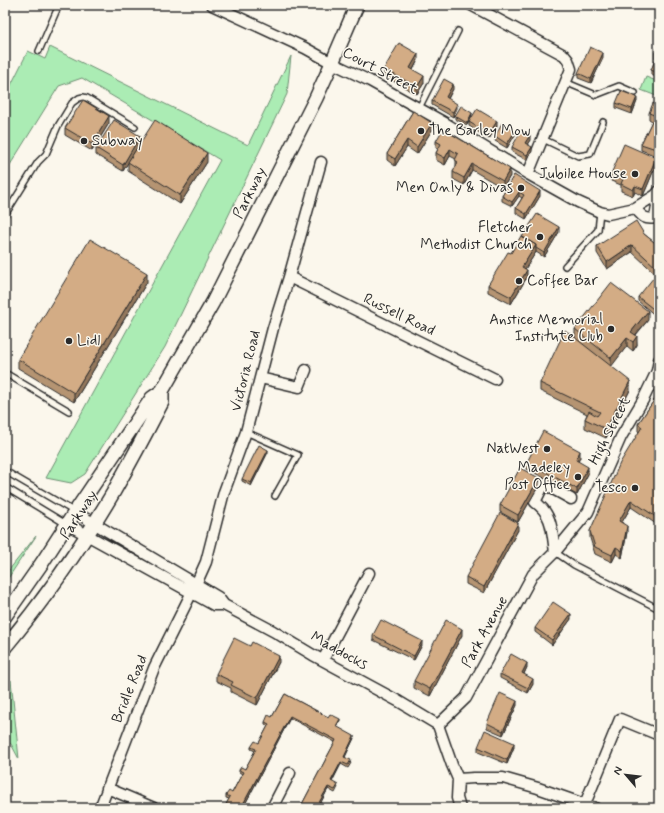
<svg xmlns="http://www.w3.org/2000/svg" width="664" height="813" font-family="Mynerve,sans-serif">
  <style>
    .green { fill: #abecb4; stroke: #6b8c70 }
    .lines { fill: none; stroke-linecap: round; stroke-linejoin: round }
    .service-casing { stroke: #2b2b2b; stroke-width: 8 }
    .minor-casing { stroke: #2b2b2b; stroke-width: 13 }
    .tertiary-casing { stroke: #2b2b2b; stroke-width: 16 }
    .service { stroke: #fbf7ec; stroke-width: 5 }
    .minor { stroke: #fbf7ec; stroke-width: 10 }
    .tertiary { stroke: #fbf7ec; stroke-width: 13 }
    .wall { fill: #b59472; stroke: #2b2b2b }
    .shaded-wall { fill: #94785d; stroke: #2b2b2b }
    .building { fill: #d3ac85; stroke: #2b2b2b }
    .poi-dot { fill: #2b2b2b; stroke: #fbf7ec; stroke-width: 1.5 }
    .labels { text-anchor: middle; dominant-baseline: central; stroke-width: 3; stroke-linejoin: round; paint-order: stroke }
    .street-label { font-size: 15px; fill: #2b2b2b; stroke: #fbf7ec }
    .poi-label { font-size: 15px; fill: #2b2b2b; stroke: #fbf7ec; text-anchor: end }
  </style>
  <rect width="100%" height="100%" fill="#fbf7ec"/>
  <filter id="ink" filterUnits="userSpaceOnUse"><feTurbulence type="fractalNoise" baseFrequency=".025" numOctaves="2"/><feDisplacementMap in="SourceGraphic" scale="8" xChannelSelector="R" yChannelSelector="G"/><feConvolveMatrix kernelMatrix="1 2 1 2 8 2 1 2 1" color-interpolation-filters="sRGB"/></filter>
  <g filter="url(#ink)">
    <path class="green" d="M50,47L248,145L291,56L287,94L165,347L85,474L71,483L46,478L220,160L82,78L59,86L5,173V92L7,93L28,51L45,59Z
      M646,77L659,82V97L641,90Z
      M36,536L5,583V575Z
      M11,680L19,759L11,744L5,739V687Z"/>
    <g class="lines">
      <defs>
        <path id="service" d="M39,51L59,5
          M565,82L596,95L619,86L635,93
          M419,108L458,31
          M543,139L578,156L590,154L603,122
          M5,215L38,162L46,154L58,126L72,103L79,98L83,97L87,98L135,127
          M565,266L598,230L600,212
          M5,373L69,411
          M246,432L298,455L275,496
          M5,471L75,512
          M5,487L66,524
          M555,552L574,565L659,609"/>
        <path id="minor" d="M212,5L305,48L332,63L370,81L445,123L528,174L578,202L600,212L608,214L635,208L656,195L659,191
          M471,5L564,55L568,60L571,69L528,174
          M654,196L657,206L655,218
          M635,208C642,216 644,220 655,218
          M289,277L495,379
          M260,378L299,387L306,370
          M75,512L218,597L224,605L273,631L313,655L398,701L438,725
          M67,524L214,605H224
          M555,552C552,533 553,514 535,502L544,484L571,499
          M323,660L369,573
          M438,725L466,698L533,574L555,552L588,512L621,437L643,400L657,371L659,360
          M438,725L452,765L458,779L457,798L460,808
          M458,779L474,778H503L538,788L595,808
          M107,788L154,808
          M585,804L620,719L659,735
          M100,808L154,668L197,582L206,562L224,492L246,432L273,328L289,277L321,162
          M272,808L290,773"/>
        <path id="tertiary" d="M5,616L42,563L75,512L152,398L162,391L213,302L316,98L332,63L357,5
          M5,647C45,599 81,547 113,493C130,463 146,433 162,402V391"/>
      </defs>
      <use href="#service" class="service-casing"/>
      <use href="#minor" class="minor-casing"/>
      <use href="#tertiary" class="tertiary-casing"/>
      <use href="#service" class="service"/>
      <use href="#minor" class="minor"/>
      <use href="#tertiary" class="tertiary"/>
    </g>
    <path class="wall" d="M659,26V35L658,34V30Z
      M659,44V78L651,75V70L656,58H655V53Z
      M603,58L591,83L578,78V73Z
      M418,60L413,70L424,83L417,94L384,76V69Z
      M453,89L448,99L457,108L453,117L432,105V101Z
      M637,101L632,114L616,108V103Z
      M659,106V157L641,150V144L652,121L649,119V113Z
      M413,111L432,130L417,154L407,147L395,166L387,160V154Z
      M472,115L467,125L455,119V116Z
      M469,122L497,126L489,139L469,126Z
      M109,123L92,151L65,135V128Z
      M515,135L507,148L495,141V136Z
      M530,140L527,144L532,151L527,160L512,152V147Z
      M436,141L510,176L503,188L472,170L464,185L453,179V172L456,167V159L450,156L445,165L436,160V153L438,149L436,148Z
      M140,143L207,162L180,204L128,171V162L123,171L96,155V148Z
      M656,165L643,196L635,192L633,196L621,191V185L611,181V174Z
      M514,175L540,196L526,219L516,213V208L522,198L519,196L512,206L502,201V196Z
      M559,232L544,257L536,252L525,269L527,277L511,304L488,292V285L511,253L522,237Z
      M644,234L659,246V277L632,252L607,269L597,253V246Z
      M659,281V314L657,317L638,301V297Z
      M147,282L74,402L18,368V359Z
      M648,320L636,335L637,345L633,351L627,346L611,366L630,390L606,438L585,428V419L587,414L540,391V383L575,338V329Z
      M659,393V526L631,507L622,522L627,532L622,558L616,554L612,562L595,554L590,538V531L639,432L638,431V424Z
      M268,452L251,486L242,481V479Z
      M580,457L578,462L588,474L577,495L527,469V462Z
      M539,485L518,522L500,512V505Z
      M518,530L484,593L466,584V577Z
      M571,619L552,645L535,632V628Z
      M373,635L422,645L414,660L373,640Z
      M462,635L430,696L414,688V681Z
      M279,662L257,705L231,692V688L216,681V674Z
      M527,667L524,674L533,684L528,693L500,678V674Z
      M285,694L328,717L340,721L337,727L354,738L345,757L351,763L348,768L341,764L332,782L338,787L335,793L328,789L318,807L300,808L335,742L290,718L243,808H224L229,799L226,798V795L232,793L242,774L239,772V770L245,769L255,751L251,749V747L259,743L268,726L265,724V722L272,717Z
      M517,705L503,735L487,728V723Z
      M478,747H514L507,764L478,752Z"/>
    <path class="shaded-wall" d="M603,53V58L591,83V79Z
      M418,54V60L410,75V68Z
      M424,76V83L417,94V87Z
      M453,84V89L446,102V97Z
      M637,97V101L632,114V109Z
      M457,104V108L453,117V112Z
      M472,113V115L467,125V123Z
      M109,116V123L92,151V144Z
      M497,121V126L489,139V134Z
      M432,123V130L417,154V147Z
      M515,131V135L507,148V144Z
      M530,135V140L525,148V143Z
      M140,136V143L123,171V165Z
      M407,140V147L395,166V159Z
      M532,147V151L527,160V155Z
      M450,149V156L445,165V158Z
      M207,153V162L180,204V195Z
      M656,158V165L643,196V189Z
      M472,164V170L464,185V178Z
      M510,169V176L503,188V181Z
      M635,186V192L633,196V190Z
      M540,191V196L526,219V214Z
      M519,192V196L512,206V202Z
      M559,227V232L544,257V253Z
      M536,245V252L522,274V267Z
      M632,245V252L607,269V262Z
      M527,270V277L511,304V297Z
      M147,273V282L74,402V393Z
      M659,309V314L657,317V312Z
      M648,311V320L631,340V332Z
      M637,336V345L633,351V342Z
      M627,338V346L611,367V358Z
      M630,381V390L606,438V429Z
      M268,450V452L251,486V483Z
      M580,451V457L576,467V460Z
      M588,467V474L577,495V489Z
      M539,478V485L518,522V515Z
      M631,500V507L619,527V521Z
      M518,523V530L484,593V587Z
      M627,526V532L622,558V551Z
      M616,547V554L612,562V555Z
      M571,614V619L552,645V640Z
      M462,629V635L430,696V689Z
      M422,641V645L414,660V656Z
      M279,656V662L257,705V698Z
      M527,663V667L522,678V673Z
      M533,679V684L528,693V688Z
      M517,701V705L503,735V731Z
      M290,716V718L243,808H241Z
      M340,719V721L336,729V726Z
      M354,736V738L344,759V757Z
      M514,743V747L507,764V760Z
      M341,762V764L331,783V781Z
      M328,787V789L318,808L317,806Z"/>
    <path class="building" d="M399,43L418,54L410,68L424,76L417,87L384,69Z
      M659,44V55L655,53Z
      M590,47L603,53L591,79L578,73Z
      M656,58L659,59V73L651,70Z
      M444,79L453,84L446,97L457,104L453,112L432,101Z
      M621,91L637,97L632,109L616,103Z
      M83,100L109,116L92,144L65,128Z
      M653,103L659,106V150L641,144L652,121L656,123L659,117L649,113Z
      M461,106L472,113L467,123L455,116Z
      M477,109L497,121L489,134L469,122Z
      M413,111L432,123L417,147L407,140L395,159L387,154Z
      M114,120L140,136L123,165L96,148Z
      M155,120L207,153L180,195L128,162Z
      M502,123L515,131L507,144L495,136Z
      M443,129L510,169L503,181L472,164L464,178L453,172L458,162L455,160L458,154L450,149L445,158L436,153L441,144L436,141Z
      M521,131L530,135L525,143L532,147L527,155L512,147Z
      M624,144L656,158L643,189L635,186L633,190L621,184L623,179L611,174Z
      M514,175L540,191L526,214L516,208L524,195L519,192L512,202L502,196Z
      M537,214L559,227L544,253L536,248V245L522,237Z
      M636,221L644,234L659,246V270L632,245L607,262L597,246Z
      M521,236L536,245L522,267L527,270L511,297L488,285L508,252L511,253Z
      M90,239L147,273L74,393L18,359Z
      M654,277L659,281V309L657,312L638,297Z
      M611,283L648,311L631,332L637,336L633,342L627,338L611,358L575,329Z
      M565,330L630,381L606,429L585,419L589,411L597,416L600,412L540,383Z
      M659,393V519L631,500L619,521L627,526L622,551L616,547L612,555L595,547L590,531L620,463L642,427L638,424Z
      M543,431L580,451L576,460L588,467L577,489L527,462Z
      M259,445L268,450L251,483L242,479Z
      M520,468L539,478L518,515L500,505Z
      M500,513L518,523L484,587L466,577Z
      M553,602L571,614L552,640L535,628Z
      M381,620L422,641L414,656L373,635Z
      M446,620L462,629L430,689L414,681Z
      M234,638L250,646L252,642L279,656L257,698L231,685L233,682L216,674Z
      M511,654L527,663L522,673L533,679L528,688L500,674Z
      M500,693L517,701L503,731L487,723Z
      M285,694L328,717L330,714L340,719L336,726L354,736L344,757L351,760L348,765L341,762L331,781L338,785L335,790L328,787L317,806L321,808H300L336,740L290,716L241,808H224L230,797L226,795L229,791L232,793L243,772L239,770L241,767L245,769L256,749L251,747L255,741L259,743L269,724L265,722L268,715L272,717Z
      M485,730L514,743L507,760L478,747Z"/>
  </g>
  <g class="poi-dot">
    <circle cx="421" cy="131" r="4"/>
    <circle cx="84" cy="141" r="4"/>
    <circle cx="635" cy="174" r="4"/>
    <circle cx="521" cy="188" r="4"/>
    <circle cx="540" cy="237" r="4"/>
    <circle cx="519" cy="281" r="4"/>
    <circle cx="611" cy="329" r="4"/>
    <circle cx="69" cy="341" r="4"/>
    <circle cx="547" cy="449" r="4"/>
    <circle cx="578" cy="477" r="4"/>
    <circle cx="635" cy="488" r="4"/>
  </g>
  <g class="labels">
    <g class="street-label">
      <text transform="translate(380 71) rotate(28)">Court Street</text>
      <text transform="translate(250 193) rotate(-63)">Parkway</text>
      <text transform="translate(399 315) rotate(26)">Russell Road</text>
      <text transform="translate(246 371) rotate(-76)">Victoria Road</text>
      <text transform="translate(610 431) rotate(-63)">High Street</text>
      <text transform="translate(79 515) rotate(-57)">Parkway</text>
      <text transform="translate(485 632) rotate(-61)">Park Avenue</text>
      <text transform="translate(339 651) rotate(29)">Maddocks</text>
      <text transform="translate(130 689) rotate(-68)">Bridle Road</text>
    </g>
    <g class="poi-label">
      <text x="429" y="131" text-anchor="start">The Barley Mow</text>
      <text x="92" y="141" text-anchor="start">Subway</text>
      <text x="627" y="174">Jubilee House</text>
      <text x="513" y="188">Men Only &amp; Divas</text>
      <text x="532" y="228">Fletcher<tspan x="532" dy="17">Methodist Church</tspan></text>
      <text x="527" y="281" text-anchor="start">Coffee Bar</text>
      <text x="603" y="320">Anstice Memorial<tspan x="603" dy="17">Institute Club</tspan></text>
      <text x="77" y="341" text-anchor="start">Lidl</text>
      <text x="539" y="449">NatWest</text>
      <text x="570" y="468">Madeley<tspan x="570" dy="17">Post Office</tspan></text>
      <text x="627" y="488">Tesco</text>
    </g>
  </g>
  <rect width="664" height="813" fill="none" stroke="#fbf7ec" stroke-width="20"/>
  <rect x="10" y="10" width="644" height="793" fill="none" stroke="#2b2b2b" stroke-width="1.5" filter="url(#ink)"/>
  <g transform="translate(626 775) rotate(298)" stroke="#fbf7ec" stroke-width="3" paint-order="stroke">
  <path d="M0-3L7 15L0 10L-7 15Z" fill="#2b2b2b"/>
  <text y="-6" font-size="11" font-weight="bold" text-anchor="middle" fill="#2b2b2b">N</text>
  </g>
</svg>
